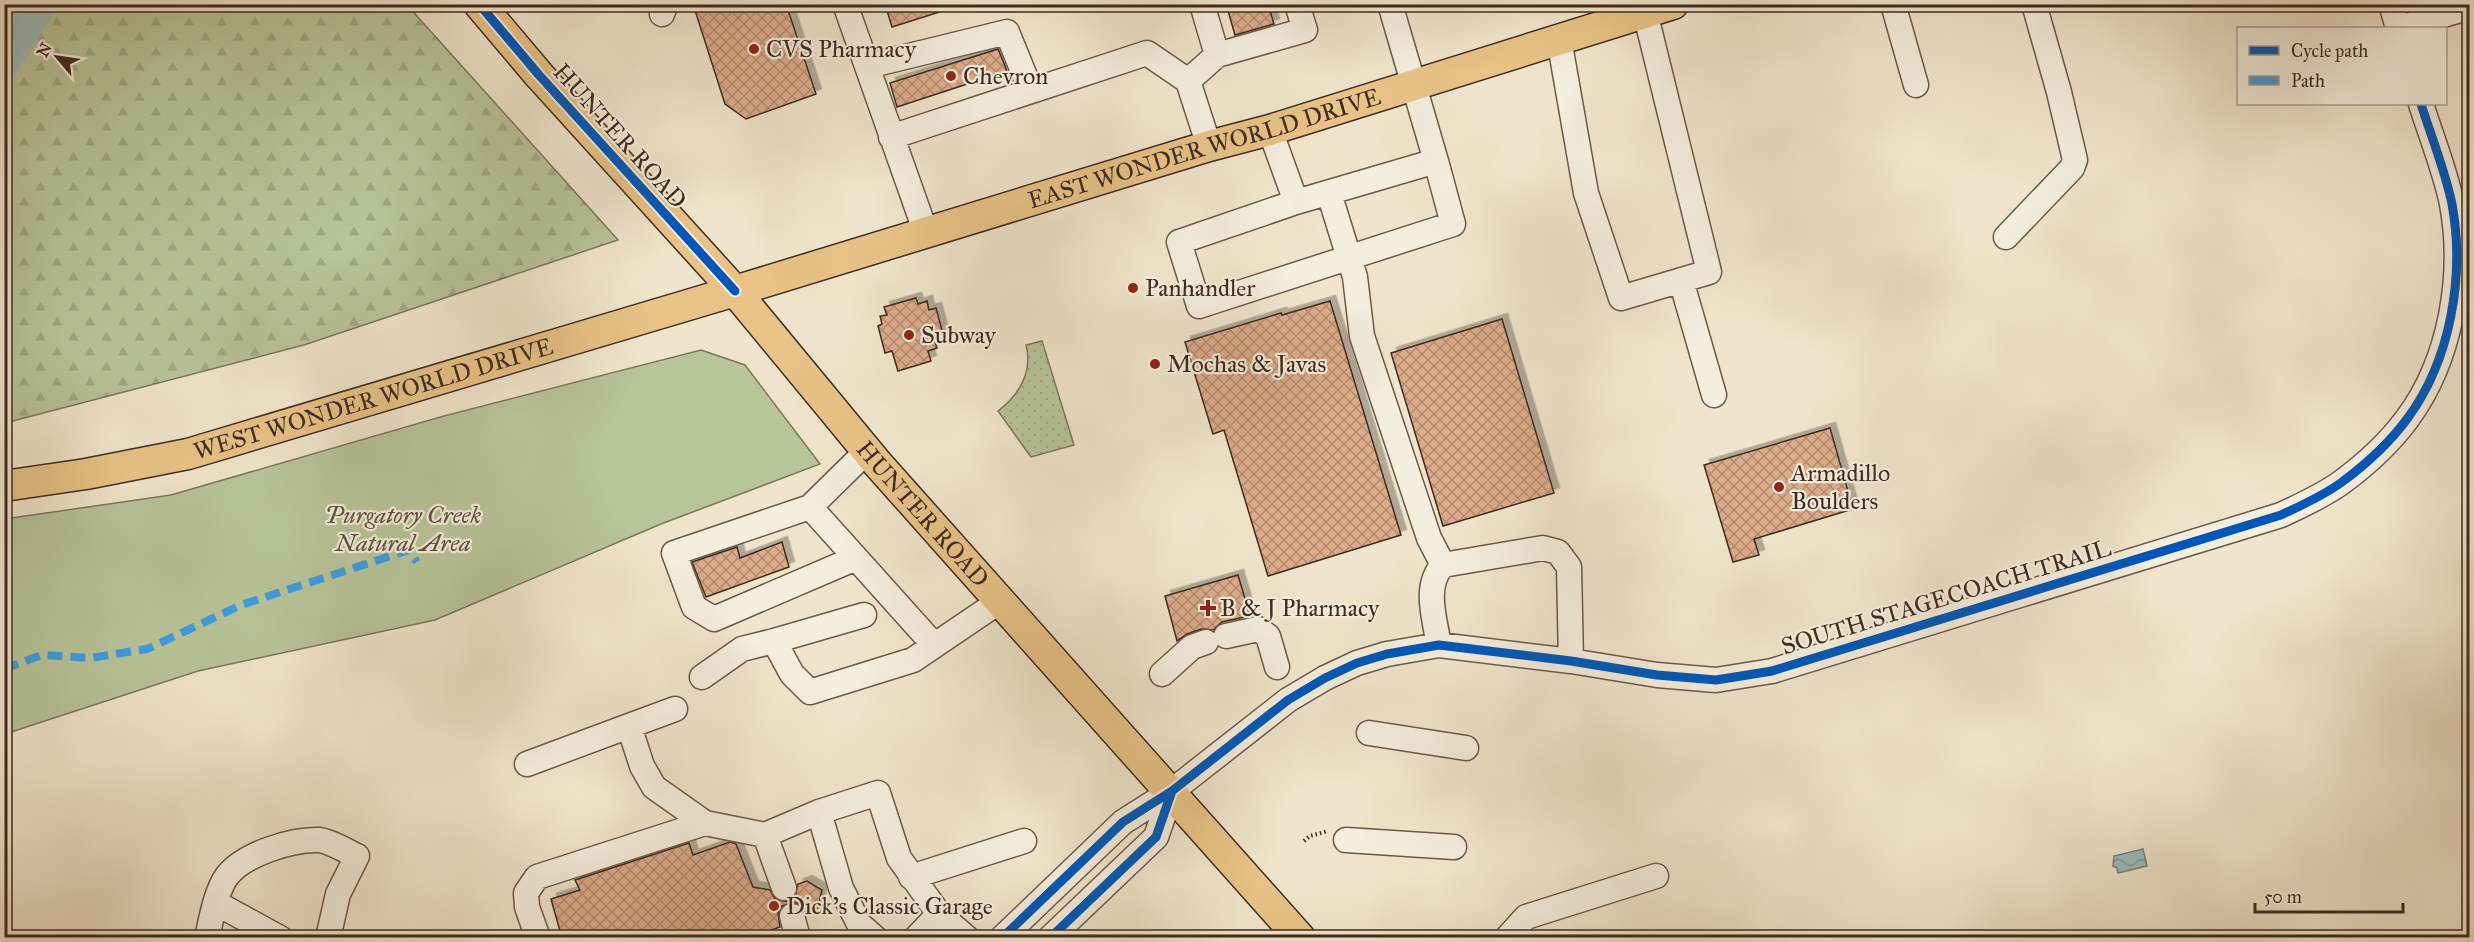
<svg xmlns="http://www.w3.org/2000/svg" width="2474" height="942" font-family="'IM FELL Great Primer',serif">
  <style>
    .forest { fill: url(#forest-firs); stroke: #7b785c; stroke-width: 1.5 }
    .park { fill: #b7c599; stroke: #7b785c; stroke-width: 1.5 }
    .garden { fill: url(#garden-dots); stroke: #7b785c; stroke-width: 1.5 }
    .water { fill: url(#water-waves); stroke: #77827e; stroke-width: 1.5 }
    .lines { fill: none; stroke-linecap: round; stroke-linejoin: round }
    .river { stroke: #9cbdbe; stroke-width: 36 }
    .building { fill: url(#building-cross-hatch); stroke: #3f2a1f; stroke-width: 1.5; filter: url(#shadow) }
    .minor-casing { stroke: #6b594a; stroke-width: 27 }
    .major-casing { stroke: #3f2a1f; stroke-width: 33 }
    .path { stroke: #3f2a1f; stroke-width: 4; stroke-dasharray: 1.5 3; stroke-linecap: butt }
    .minor { stroke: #f5eede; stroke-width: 24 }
    .major { stroke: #e8c286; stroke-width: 30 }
    .quiet { stroke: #3f9ce0; stroke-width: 8; stroke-dasharray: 15 8; stroke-linecap: butt }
    .cycleway-casing { stroke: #f5eede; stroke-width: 13 }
    .cycleway { stroke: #0057b8; stroke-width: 9 }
    .poi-dot { fill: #8f2418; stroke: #f5eede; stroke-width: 2 }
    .labels { text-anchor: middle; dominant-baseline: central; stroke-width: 4.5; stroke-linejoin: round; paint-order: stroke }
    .poi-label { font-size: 24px; fill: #3f2a1f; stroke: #f5eede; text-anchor: start }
    .street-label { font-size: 24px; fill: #3f2a1f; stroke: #f5eede }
    .park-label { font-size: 24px; font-style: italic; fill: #5d513e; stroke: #f5eede }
  </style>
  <defs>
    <pattern id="forest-firs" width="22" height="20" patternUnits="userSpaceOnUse" patternTransform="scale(1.5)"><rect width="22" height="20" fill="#b7c599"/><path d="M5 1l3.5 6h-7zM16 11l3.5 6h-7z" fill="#9ea983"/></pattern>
    <pattern id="garden-dots" width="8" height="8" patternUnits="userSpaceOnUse" patternTransform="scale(1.5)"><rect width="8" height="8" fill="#b7c599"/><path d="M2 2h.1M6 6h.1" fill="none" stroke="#9ea983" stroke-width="1.8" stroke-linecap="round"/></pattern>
    <pattern id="water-waves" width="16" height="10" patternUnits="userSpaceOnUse" patternTransform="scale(1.5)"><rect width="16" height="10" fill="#9cbdbe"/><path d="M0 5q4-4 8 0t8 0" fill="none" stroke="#819a9a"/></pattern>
    <pattern id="building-cross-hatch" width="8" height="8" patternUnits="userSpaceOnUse" patternTransform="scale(1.5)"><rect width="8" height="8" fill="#dcab8a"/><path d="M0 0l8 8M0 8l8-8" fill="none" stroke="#b48b70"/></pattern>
    <filter id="shadow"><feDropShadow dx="5.5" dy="-5.5" stdDeviation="0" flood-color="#0004"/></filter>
  </defs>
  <rect width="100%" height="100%" fill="#f0e5cc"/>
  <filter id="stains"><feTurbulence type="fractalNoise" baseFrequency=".00333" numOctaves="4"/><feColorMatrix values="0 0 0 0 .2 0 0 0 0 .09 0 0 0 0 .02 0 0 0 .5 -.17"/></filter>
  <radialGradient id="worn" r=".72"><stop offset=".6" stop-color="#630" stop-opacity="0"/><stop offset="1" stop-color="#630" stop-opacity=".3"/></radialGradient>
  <path class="forest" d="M5,4L407,5L618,240L304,345L5,423Z"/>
  <path class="park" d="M701,350L745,365L820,464L661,524L435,620L198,671L5,734V519L171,495L444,416Z"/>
  <path class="garden" d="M1042,341L1074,445L1031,457L998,411C1019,395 1033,372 1026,345Z"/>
  <path class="water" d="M2143,849L2147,866L2118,873L2117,868L2113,866L2114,856Z"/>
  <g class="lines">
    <path class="river" d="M4,58L39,4"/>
  </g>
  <path class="building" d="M693,4H786L816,94L746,119L725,104Z
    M885,4H951L952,8L892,27Z
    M1226,4H1268L1274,24L1235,35Z
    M998,49L1007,71L897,107L890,83Z
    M916,298L918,304L927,301L929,310L936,308L943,334L933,336L937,348L928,351L931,361L898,371L892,351L885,353L878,326L882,324L880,316L887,315L884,307Z
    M1330,301L1401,535L1268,576L1224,430L1213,434L1185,342L1281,313L1282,315Z
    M1502,319L1554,493L1443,526L1391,353Z
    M1830,428L1853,509L1754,539L1759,555L1733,562L1704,465Z
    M782,542L789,567L706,597L692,562L737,547L740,558Z
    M1238,575L1250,616L1222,622L1213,630L1201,629L1187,634L1177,641L1165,596Z
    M730,842L736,844L753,887L770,890L775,899L788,902L795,897L798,884L807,881L822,890L818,908L806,912L802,906L795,902L782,906L778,913L780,927L766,932L768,938H562L551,899L580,890L575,880L689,843L693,855Z"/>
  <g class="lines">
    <defs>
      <path id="minor" d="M845,4L926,233
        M1202,4L1217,55
        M1893,4L1916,85
        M2391,4L2398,28
        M662,14L666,4
        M2400,28L2470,7
        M1559,39L1586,193L1621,298L1709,272L1643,4
        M868,66L1007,32L1031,91
        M1188,81L1217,55L1305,30L1297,4
        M1270,130L1296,202L1436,161L1390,4
        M891,137L1147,53L1188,81L1209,146
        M1329,193L1355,277L1362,336L1429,538L1443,565
        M1296,202L1179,242L1199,306L1453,224L1436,161
        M2006,237L2072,168L2075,160L2059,92L2034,4
        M1681,280L1714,395
        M867,451L810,507L674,553L694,607L714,619L856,558L934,645
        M810,507L856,558
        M1226,636L1258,629L1268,636L1277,667
        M774,641L864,615
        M1439,645C1435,620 1423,586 1443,565L1543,548L1558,552L1569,567L1571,661
        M1162,674L1192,647L1206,642
        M702,677L742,649L774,641L792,674L810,692L913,660L1000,601
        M629,726L675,709
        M1369,733L1466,748
        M527,764L629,726L642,766L654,787L705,823L765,835L819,812L878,793L899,858L939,914L967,938
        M819,812L841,888L859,924L875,938
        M765,835L784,888
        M1346,840L1454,847
        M911,877L1024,841
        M216,903L280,938
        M792,916L798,938
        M207,938C211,920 216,891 227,876C244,854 292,839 319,840C330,841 346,851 357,856L338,894L328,938
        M538,938L527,907L526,893L537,877L705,823
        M916,938L939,914
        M1002,938L1123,822L1172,791L1288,700L1325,678L1357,663L1387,654L1439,645L1571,661L1657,675L1716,680L1772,671L2281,515C2302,505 2323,496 2342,482C2365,465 2390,442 2407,419C2451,360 2465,275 2452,204C2445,170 2431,136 2421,104
        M1050,938L1156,837L1172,791
        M1507,938L1526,917L1656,876"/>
      <g id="major">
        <path id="s1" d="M479,4L539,75L735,291L877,463L1300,938"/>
        <path id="s2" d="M4,486L86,474L188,454L735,291L1209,146L1270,130L1673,4"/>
      </g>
    </defs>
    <use href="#minor" class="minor-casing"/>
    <use href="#major" class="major-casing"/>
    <path class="path" d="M1304,841L1310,836L1328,831"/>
    <use href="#minor" class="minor"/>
    <use href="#major" class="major"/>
    <path class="quiet" d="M4,669L42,655L90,658L147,649L241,605L409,550L417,562"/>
    <defs>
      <path id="cycleway" d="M479,4L539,75L735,291
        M1002,938L1123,822L1172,791L1288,700L1325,678L1357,663L1387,654L1439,645L1571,661L1657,675L1716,680L1772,671L2281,515C2302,505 2323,496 2342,482C2365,465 2390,442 2407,419C2451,360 2465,275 2452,204C2445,170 2431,136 2421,104
        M1050,938L1156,837L1172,791"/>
    </defs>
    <use href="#cycleway" class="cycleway-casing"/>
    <use href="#cycleway" class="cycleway"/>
  </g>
  <g class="poi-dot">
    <circle cx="754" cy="49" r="6"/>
    <circle cx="951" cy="76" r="6"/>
    <circle cx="1133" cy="288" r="6"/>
    <circle cx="909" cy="335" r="6"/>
    <circle cx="1155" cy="364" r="6"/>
    <circle cx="1779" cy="487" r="6"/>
    <path d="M1205 599h6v6h6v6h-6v6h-6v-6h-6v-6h6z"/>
    <circle cx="774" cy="906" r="6"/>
  </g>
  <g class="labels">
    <g class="poi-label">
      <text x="766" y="49">CVS Pharmacy</text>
      <text x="963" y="76">Chevron</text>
      <text x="1145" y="288">Panhandler</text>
      <text x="921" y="335">Subway</text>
      <text x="1167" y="364">Mochas &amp; Javas</text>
      <text x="1791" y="473">Armadillo<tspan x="1791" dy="28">Boulders</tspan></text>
      <text x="1220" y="608">B &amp; J Pharmacy</text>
      <text x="786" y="906">Dick's Classic Garage</text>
    </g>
    <g class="street-label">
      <text transform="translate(620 136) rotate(48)">HUNTER ROAD</text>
      <text stroke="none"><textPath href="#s2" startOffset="1248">EAST WONDER WORLD DRIVE</textPath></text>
      <text stroke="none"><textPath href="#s2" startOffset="380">WEST WONDER WORLD DRIVE</textPath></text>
      <text stroke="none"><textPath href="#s1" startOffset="676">HUNTER ROAD</textPath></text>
      <text transform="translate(1946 597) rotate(-17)">SOUTH STAGECOACH TRAIL</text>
    </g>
    <g class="park-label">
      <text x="403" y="515">Purgatory Creek<tspan x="403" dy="28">Natural Area</tspan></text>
    </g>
  </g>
  <rect width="2474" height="942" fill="none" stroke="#f0e5cc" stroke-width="24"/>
  <rect x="6" y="6" width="2462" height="930" fill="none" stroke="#3f2a1f" stroke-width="3"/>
  <rect x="12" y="12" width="2450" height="918" fill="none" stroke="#3f2a1f" stroke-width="1.5"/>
  <rect x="2237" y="27" width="210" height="78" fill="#f5eede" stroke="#aca092" stroke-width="1.5"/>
  <rect x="2249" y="46" width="30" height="9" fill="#0057b8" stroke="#aca092" stroke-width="1.5"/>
  <text x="2291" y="57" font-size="18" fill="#3f2a1f">Cycle path</text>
  <rect x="2249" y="76" width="30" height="9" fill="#3f9ce0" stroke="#aca092" stroke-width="1.5"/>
  <text x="2291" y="87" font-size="18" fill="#3f2a1f">Path</text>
  <g transform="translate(57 57) rotate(299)" stroke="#f5eede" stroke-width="4.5" paint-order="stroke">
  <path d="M0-4.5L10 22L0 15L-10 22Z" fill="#3f2a1f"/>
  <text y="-9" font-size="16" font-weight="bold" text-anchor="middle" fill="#3f2a1f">N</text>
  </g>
  <path d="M2255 903v9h148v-9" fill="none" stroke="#3f2a1f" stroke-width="3"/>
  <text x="2264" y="903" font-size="18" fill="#3f2a1f" stroke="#f5eede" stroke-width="4.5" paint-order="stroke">50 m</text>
  <rect width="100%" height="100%" filter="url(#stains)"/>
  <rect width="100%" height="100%" fill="url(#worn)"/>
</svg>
